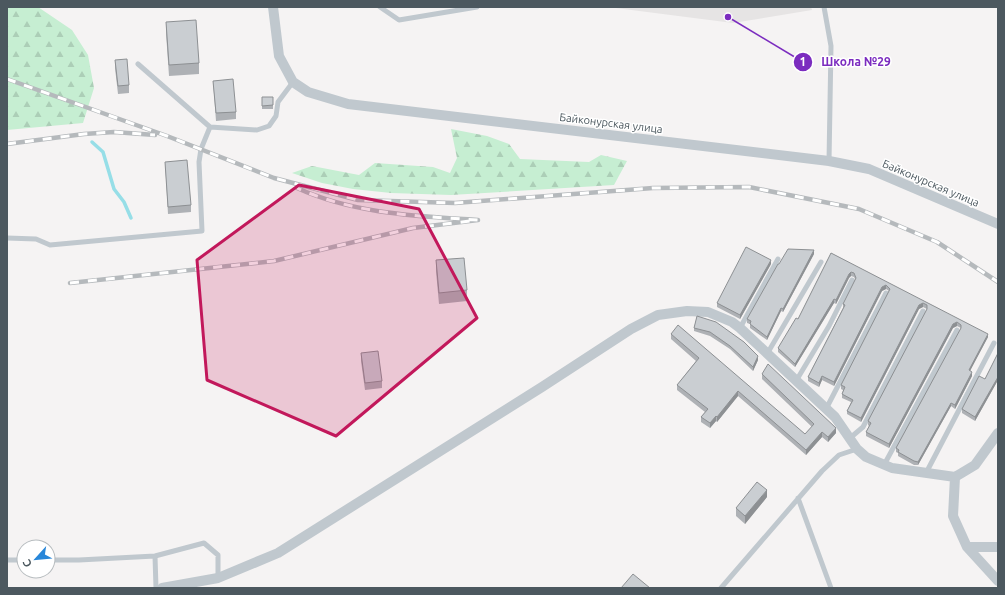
<svg xmlns="http://www.w3.org/2000/svg" width="1005" height="595" font-family="Ubuntu,sans-serif">
  <style>
    .education { fill: #e6e4e4 }
    .forest { fill: url(#forest-firs) }
    .lines { fill: none; stroke-linecap: round; stroke-linejoin: round }
    .stream { stroke: #96dee7; stroke-width: 3.5 }
    .lane { stroke: #c0c8ce; stroke-width: 5 }
    .street { stroke: #c0c8ce; stroke-width: 10 }
    .rail-casing { stroke: #b5b9bc; stroke-width: 4.5 }
    .rail { stroke: #fff; stroke-width: 3; stroke-dasharray: 9; stroke-linecap: butt }
    .wall { fill: #aeb1b5 }
    .shaded-wall { fill: #8d9093 }
    .building { fill: #caced2; stroke: #8d9093 }
    .marked { fill: #c2185b; fill-opacity: 0.2; stroke: #c2185b; stroke-width: 3; stroke-linejoin: round }
    .labels { text-anchor: middle; dominant-baseline: central; stroke-width: 3; stroke-linejoin: round; paint-order: stroke }
    .street-label { font-size: 11px; fill: #4c585f; stroke: #fff }
    .leader { fill: none; stroke: #7b2cbf; stroke-width: 1.5 }
    .callout-dot { fill: #7b2cbf; stroke: #fff; stroke-width: 1.5 }
    .mark-label { font-size: 12px; text-anchor: middle; font-weight: bold; fill: #fff }
    .callout-label { font-size: 12px; text-anchor: middle; font-weight: bold; fill: #7b2cbf; stroke: #fff; stroke-width: 3; stroke-linejoin: round; paint-order: stroke }
  </style>
  <defs>
    <pattern id="forest-firs" width="22" height="20" patternUnits="userSpaceOnUse"><rect width="22" height="20" fill="#c6eed2"/><path d="M5 1l3.5 6h-7zM16 11l3.5 6h-7z" fill="#acceb7"/></pattern>
  </defs>
  <rect width="100%" height="100%" fill="#f5f3f3"/>
  <path class="education" d="M608,7H811L812,10L733,23Z"/>
  <path class="forest" d="M7,7H38L72,30L88,55L94,88L83,123L7,130Z
    M451,129L487,136L509,144L520,159L589,162L601,155L627,161L614,185L451,195L391,193L353,189L322,183L292,173L312,166L359,175L375,163L433,167L450,173L457,158Z"/>
  <g class="lines">
    <path class="stream" d="M92,142L103,152L114,189L124,202L131,218"/>
    <path class="lane" d="M380,7L399,20L477,7
      M824,7L831,46L829,161
      M138,64L210,127L257,130L269,126L276,116L278,102L293,82
      M7,238L36,239L50,245L202,231L199,162L201,149L210,127
      M740,328L778,259
      M767,354L821,262
      M796,381L829,326L852,280
      M826,409L886,293
      M850,438L863,427L923,311
      M884,465L957,330
      M926,473L994,343
      M798,498L831,588
      M155,556L156,588
      M7,560H24
      M48,560H79L155,556L204,543L218,555V578
      M721,588L822,471L839,455L857,449"/>
    <path class="street" d="M273,7L279,56L293,82L308,92L348,104L829,161L869,169L998,224
      M955,477L953,516L967,547L998,581
      M967,547H998
      M162,588L218,578L278,553L542,387L631,329L658,315L687,311L708,312L732,322L740,328L835,417L857,449L866,457L892,468L955,477L975,465L998,433"/>
    <defs>
      <path id="rail" d="M7,79L167,136L274,178L358,200L455,203L653,188L749,187L859,209L937,242L998,282
        M7,144L84,134L114,132L155,135
        M70,283L274,261L413,228L478,220C417,216 354,214 297,188"/>
    </defs>
    <use href="#rail" class="rail-casing"/>
    <use href="#rail" class="rail"/>
  </g>
  <path class="wall" d="M166,22L199,63V74L169,76L166,33Z
    M115,60L129,85V93L118,94L115,68Z
    M213,81L236,112V119L216,121Z
    M262,97H273V109H262Z
    M165,162L191,205V212L168,214Z
    M831,253L988,337L970,370L972,376L955,409L951,406L918,465H914L898,456V453L896,452V448L961,328L957,326L953,328L889,448L866,436V432L869,426L868,425V421L927,309L923,307L919,309L861,422L847,414V411L851,402L842,398V394L843,390L841,389V385L889,291L886,289L882,291L834,386L822,380L819,387L808,381V377L843,308V304L855,279L854,277L851,276L849,278L836,304L834,303L795,367L778,352V348L798,319Z
    M814,254L783,312L781,311L767,340L750,328V324L747,323V319L779,264Z
    M436,260L467,290V301L439,304L436,271Z
    M771,264L740,319L717,307V303Z
    M697,316L758,360L753,371L730,349L710,336L694,331V328Z
    M671,334L805,434L812,427L762,379V374L836,433L828,442L822,437L806,455L738,396L717,422L716,421L710,428L701,422V417L705,412L677,390V385L696,361L671,339Z
    M361,353L382,381V388L365,390L361,361Z
    M998,353V380L975,421L962,413V409L985,379Z
    M767,497L745,524L736,516V508Z"/>
  <path class="shaded-wall" d="M814,250V254L783,312V309Z
    M771,260V264L740,319V315Z
    M851,272V276L849,278L836,304V300L849,274Z
    M886,285V289L882,291L834,386V382L882,287Z
    M834,299V303L795,367V364Z
    M923,303V307L919,309L861,422V418L919,305Z
    M781,308V311L767,340V337Z
    M957,322V326L953,328L889,448V444L953,324Z
    M988,334V337L969,373V370Z
    M758,356V360L753,371V367Z
    M972,372V376L955,409V405Z
    M822,376V380L819,387V383Z
    M998,377V380L975,421V417Z
    M738,391V396L717,422V417Z
    M951,403V406L918,465V462Z
    M716,416V421L710,428V423Z
    M836,428V433L828,442V437Z
    M822,432V437L806,455V450Z
    M767,490V497L745,524V516Z"/>
  <path class="building" d="M196,20L199,63L169,65L166,22Z
    M127,59L129,85L118,86L115,60Z
    M233,79L236,112L216,113L213,81Z
    M262,97H273V105L262,106Z
    M187,160L191,205L168,207L165,162Z
    M746,247L771,260L740,315L717,303Z
    M788,249L814,250L783,309L781,308L767,337L750,324L751,321L747,319L778,264H779Z
    M831,253L988,334L969,370L972,372L955,405L951,403L918,462L914,461L898,452L899,450L896,448L961,328V325L957,322L953,324L889,444L866,432L871,423L868,421L927,309V305L923,303L919,305L861,418L847,411L853,400L842,394L845,387L841,385L890,289L886,285L882,287L834,382L822,376L819,383L808,377L845,305L843,304L856,278L854,273L851,272L849,274L836,300L834,299L795,364L778,348L796,318L798,319Z
    M464,258L467,290L439,293L436,260Z
    M697,316L716,322L744,342L758,356L753,367L730,346L710,332L694,328Z
    M678,325L805,434L814,424L762,374L768,364L836,428L828,437L822,432L806,450L738,391L717,417L716,416L710,423L701,417L708,409L677,385L699,358L671,334Z
    M378,351L382,381L365,383L361,353Z
    M998,353V377L975,417L962,409L979,376L985,379Z
    M757,482L767,490L745,516L736,508Z
    M633,574L650,588H621Z"/>
  <path class="marked" d="M299,185L419,209L477,318L336,436L207,380L197,260Z"/>
  <g class="labels">
    <g class="street-label">
      <text transform="translate(611 123) rotate(7)">Байконурская улица</text>
      <text transform="translate(931 183) rotate(23)">Байконурская улица</text>
    </g>
  </g>
  <path class="leader" d="M728 17L803 62"/>
  <g class="callout-dot">
    <circle cx="728" cy="17" r="4"/>
    <circle cx="803" cy="62" r="10"/>
  </g>
  <g class="mark-label">
    <text x="803" y="66">1</text>
  </g>
  <g class="callout-label">
    <text x="856" y="66">Школа №29</text>
  </g>
  <rect width="1005" height="595" fill="none" stroke="#4c585f" stroke-width="16"/>
  <g transform="translate(36 559) rotate(243)"><circle r="19" fill="#ffffff" stroke="#b7bcbf"/>
  <path d="M0-3L7 15L0 10L-7 15Z" fill="#2887d9"/>
  <text y="-6" font-size="11" font-weight="bold" text-anchor="middle" fill="#4c585f">С</text>
  </g>
</svg>
